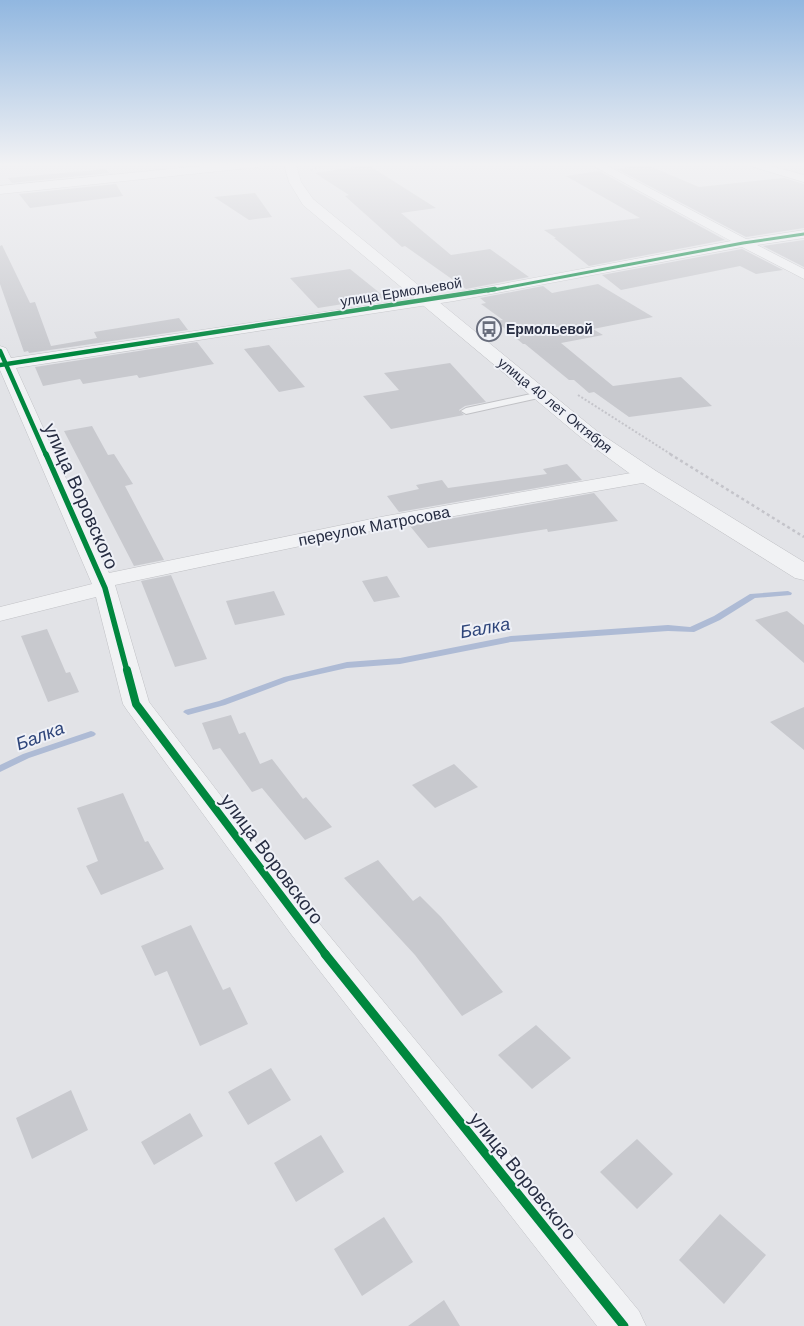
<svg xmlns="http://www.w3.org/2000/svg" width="804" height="1326" font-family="Helvetica,sans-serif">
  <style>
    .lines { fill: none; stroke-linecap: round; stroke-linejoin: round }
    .stream { fill: #aebbd5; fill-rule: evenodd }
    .building { fill: #c8c9ce }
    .service-casing { stroke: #c0c1c5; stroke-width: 2 }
    .minor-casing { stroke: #c0c1c5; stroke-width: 1 }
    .tertiary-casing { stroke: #c0c1c5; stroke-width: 1 }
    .path-far1 { stroke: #c4c4ca; stroke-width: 2; stroke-dasharray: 2 2; stroke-linecap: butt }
    .path { stroke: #c4c4ca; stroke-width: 2.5; stroke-dasharray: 3 3; stroke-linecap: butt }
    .service { fill: #f1f2f4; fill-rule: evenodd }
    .minor { fill: #f1f2f4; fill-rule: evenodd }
    .tertiary { fill: #f1f2f4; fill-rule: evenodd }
    .cycleway-far4-casing { stroke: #eff1f7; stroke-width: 5 }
    .cycleway-far3-casing { stroke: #eff1f7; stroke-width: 6 }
    .cycleway-far2-casing { stroke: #eff1f7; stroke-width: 8 }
    .cycleway-far1-casing { stroke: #eff1f7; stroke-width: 11 }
    .cycleway-casing { stroke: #eff1f7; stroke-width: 12 }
    .cycleway-far4 { stroke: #00873e; stroke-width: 3 }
    .cycleway-far3 { stroke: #00873e; stroke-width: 4.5 }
    .cycleway-far2 { stroke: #00873e; stroke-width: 5.5 }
    .cycleway-far1 { stroke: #00873e; stroke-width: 8 }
    .cycleway { stroke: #00873e; stroke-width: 9 }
    .labels { text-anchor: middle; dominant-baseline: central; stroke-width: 4; stroke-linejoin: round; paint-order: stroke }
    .far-street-label { font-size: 14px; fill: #272d42; stroke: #eff1f7 }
    .far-poi-label { font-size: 14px; font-weight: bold; fill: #272d42; stroke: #eff1f7; text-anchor: start }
    .street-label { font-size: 16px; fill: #272d42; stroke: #eff1f7 }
    .water-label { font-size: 18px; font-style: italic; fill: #2e457a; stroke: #eff1f7 }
    .near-street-label { font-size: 19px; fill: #272d42; stroke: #eff1f7 }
  </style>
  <rect width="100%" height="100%" fill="#e2e3e7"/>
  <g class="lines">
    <path class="stream" d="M788,591L792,593L791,595L755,598L720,620L694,632L668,631L511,642L400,664L347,668L289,681L225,705L188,715L183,712L185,710L219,701L284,677L347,662L400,658L511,636L668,625L690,627L714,616L750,594Z
      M91,731L94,732L96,734L94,736L29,758L0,772V765L23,754Z"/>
  </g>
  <path class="building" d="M645,164L699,187L784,178L804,184V228L746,237L617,169Z
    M368,165L436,208L401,213L451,255L490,249L529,277L466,289L405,246L402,247L345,196L349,195L315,173Z
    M106,169L109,173L12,183L8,178Z
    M599,171L725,240L589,266L554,238H556L544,230L640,218L566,176Z
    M116,184L123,196L30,208L19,194Z
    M255,193L272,217L249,220L214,197Z
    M804,240V267L763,246Z
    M2,245L30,303L35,302L51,346L97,338L94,332L179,318L188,330L29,353L28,351L24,352L0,284V246Z
    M742,249L783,270L756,274L740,266L621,290L602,275Z
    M350,269L386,298L345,306L343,304L318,308L290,278Z
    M598,284L653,317L593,329L603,335L561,343L613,386L681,377L712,406L629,417L594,392L589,393L574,380H569L525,344H523L496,321L503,320L481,304L486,303L480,298L543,286L552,293Z
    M197,342L214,364L139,378L137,375L83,384L80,379L43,386L35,367Z
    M269,345L305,387L279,392L244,349Z
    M450,363L486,402L465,406L459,410L464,415L391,429L363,396L399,390L384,373Z
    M92,426L108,455L114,454L133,484L125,486L164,560L134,566L64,431Z
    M567,464L582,480L399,512L387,496L419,489L416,485L442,480L448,488L547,474L543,469Z
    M594,493L618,521L548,532L547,529L428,548L410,526Z
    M171,575L207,659L175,667L141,581Z
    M387,576L400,597L374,602L362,581Z
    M274,591L285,615L235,625L226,601Z
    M787,611L804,625V663L755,620Z
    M47,629L66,673L70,672L79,692L48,702L21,636Z
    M804,707V750L770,722Z
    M231,715L239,734L245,732L260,764L272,759L303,799L306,797L332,827L305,840L262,788L252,792L220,748L213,750L202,723Z
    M454,764L478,787L435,808L412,785Z
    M123,793L145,842L148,841L164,869L101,895L86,866L98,861L77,808Z
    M378,860L413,901L420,896L441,917L503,992L462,1016L415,955L344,878Z
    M191,925L223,990L230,987L248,1024L200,1046L167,971L155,976L141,946Z
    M536,1025L571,1058L532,1089L498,1055Z
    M271,1068L291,1100L248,1125L228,1092Z
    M71,1090L88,1130L32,1159L16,1118Z
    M190,1113L203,1136L154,1165L141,1142Z
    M321,1135L344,1172L296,1202L274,1163Z
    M637,1139L673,1174L637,1209L600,1172Z
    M720,1214L766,1255L724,1304L679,1260Z
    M384,1217L413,1262L362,1296L334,1249Z
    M444,1300L460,1326H408Z"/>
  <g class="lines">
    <defs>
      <path id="service" d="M540,392L543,393V397L466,414L461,411L466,408Z"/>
      <path id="minor" d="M221,164H264L259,167L0,194V186Z
        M590,164H604L746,239L804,230V238L757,245L804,269V279L742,247L454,301L16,368L109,573L386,516L648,470L655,472L658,476L655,480L648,482L386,528L115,585L149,702L313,916L639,1311L646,1326H597L291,934L127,710L123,704L96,597L0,621V607L92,584L0,370V346L6,348L11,358L454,293L731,241Z
        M744,164H763L804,175V182Z"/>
      <path id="tertiary" d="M284,164H296L301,182L313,199L598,432L656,471L804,562V580L795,578L640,481L584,440L303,205L289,182Z"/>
    </defs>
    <use href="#service" class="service-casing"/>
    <use href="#minor" class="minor-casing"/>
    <use href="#tertiary" class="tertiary-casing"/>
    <path class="path-far1" d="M311,170L330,164
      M578,395L672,455"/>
    <path class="path" d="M670,454L804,537"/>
    <use href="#service" class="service"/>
    <use href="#minor" class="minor"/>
    <use href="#tertiary" class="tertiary"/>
    <defs>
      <path id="cycleway-far4" d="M488,291L743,243L804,234"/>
      <path id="cycleway-far3" d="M0,351L46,455
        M0,365L495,289"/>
      <path id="cycleway-far2" d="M46,454L105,588L127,671"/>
      <path id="cycleway-far1" d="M127,670L136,704L326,955"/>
      <path id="cycleway" d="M325,954L624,1326"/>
    </defs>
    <use href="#cycleway-far4" class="cycleway-far4-casing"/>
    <use href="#cycleway-far3" class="cycleway-far3-casing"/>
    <use href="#cycleway-far2" class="cycleway-far2-casing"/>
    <use href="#cycleway-far1" class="cycleway-far1-casing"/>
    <use href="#cycleway" class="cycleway-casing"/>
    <use href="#cycleway-far4" class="cycleway-far4"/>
    <use href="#cycleway-far3" class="cycleway-far3"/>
    <use href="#cycleway-far2" class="cycleway-far2"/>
    <use href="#cycleway-far1" class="cycleway-far1"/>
    <use href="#cycleway" class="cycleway"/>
  </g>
  <linearGradient id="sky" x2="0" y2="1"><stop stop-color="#91b7e0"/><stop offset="0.47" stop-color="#f2f2f4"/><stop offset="1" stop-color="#f2f2f4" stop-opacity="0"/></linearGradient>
  <rect width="804" height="350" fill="url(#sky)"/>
  <defs>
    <symbol id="bus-ring" viewBox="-11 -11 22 22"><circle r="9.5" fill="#eff1f7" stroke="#686d7c" stroke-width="1.5"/><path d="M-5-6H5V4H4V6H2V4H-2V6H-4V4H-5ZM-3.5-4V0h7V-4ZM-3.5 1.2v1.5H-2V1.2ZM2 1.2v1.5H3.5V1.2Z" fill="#686d7c"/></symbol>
  </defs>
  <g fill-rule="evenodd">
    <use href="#bus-ring" x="475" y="315" width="28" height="28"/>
  </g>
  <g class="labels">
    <g class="far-street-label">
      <text transform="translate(401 292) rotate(-9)">улица Ермольевой</text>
      <text transform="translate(555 405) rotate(39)">улица 40 лет Октября</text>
    </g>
    <g class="far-poi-label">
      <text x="506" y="329">Ермольевой</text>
    </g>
    <g class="street-label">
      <text transform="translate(374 526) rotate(-11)">переулок Матросова</text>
    </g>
    <g class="water-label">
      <text transform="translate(485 628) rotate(-10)">Балка</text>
      <text transform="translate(40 736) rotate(-21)">Балка</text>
    </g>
    <g class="near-street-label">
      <text transform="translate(81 496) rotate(66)">улица Воровского</text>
      <text transform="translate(272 859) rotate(53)">улица Воровского</text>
      <text transform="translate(523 1176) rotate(51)">улица Воровского</text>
    </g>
  </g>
</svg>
